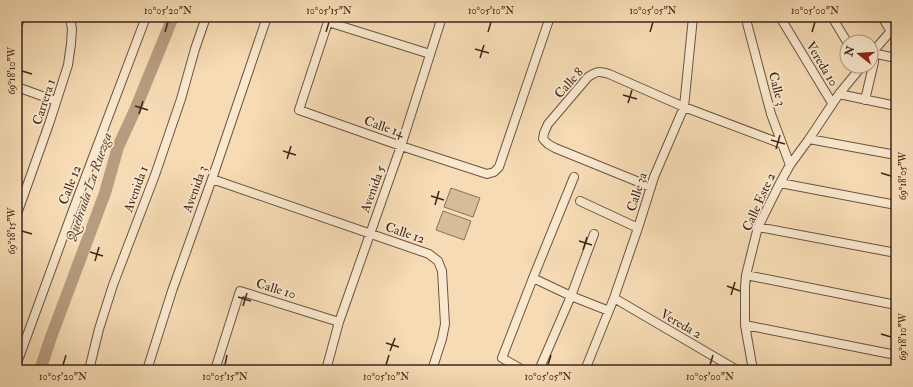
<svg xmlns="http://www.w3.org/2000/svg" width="913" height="387" font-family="'IM FELL Double Pica',serif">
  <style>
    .green { fill: #d7bc9a; stroke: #8a715b }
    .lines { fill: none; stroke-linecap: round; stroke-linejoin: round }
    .river { stroke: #b79d80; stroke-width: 12 }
    .street-casing { stroke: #6c5342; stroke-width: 10 }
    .street { stroke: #f9e8ce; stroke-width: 8 }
    .ticks { fill: none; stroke: #3e261c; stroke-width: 1.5 }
    .labels { text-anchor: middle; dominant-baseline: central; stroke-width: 3.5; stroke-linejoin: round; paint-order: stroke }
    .street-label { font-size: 13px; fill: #3e261c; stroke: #f9e8ce }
    .water-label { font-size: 14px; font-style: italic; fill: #624a3a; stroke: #f9e8ce }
    .neatline { fill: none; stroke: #3e261c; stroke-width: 1.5 }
    .ticks-label { font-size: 10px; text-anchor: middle; fill: #3e261c }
  </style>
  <rect width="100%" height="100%" fill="#f6dbb4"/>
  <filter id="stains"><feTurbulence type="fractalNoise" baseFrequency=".005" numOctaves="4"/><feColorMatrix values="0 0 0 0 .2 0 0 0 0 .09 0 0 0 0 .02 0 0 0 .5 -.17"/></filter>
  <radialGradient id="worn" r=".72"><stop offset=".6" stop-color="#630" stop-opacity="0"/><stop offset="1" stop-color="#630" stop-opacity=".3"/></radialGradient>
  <path class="green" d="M451,188L480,198L473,217L444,207Z
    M443,211L471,221L464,240L436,230Z"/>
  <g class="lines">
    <path class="river" d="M40,370L51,337L105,193L118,147L135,110L173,17"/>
    <defs>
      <path id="street" d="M746,17L747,23L771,114L790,165
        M780,17L832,103
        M832,17L847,42
        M882,17L890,30
        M17,27L21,17
        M872,53L896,58
        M430,54L328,22L299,110L401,146L487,174L494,172L499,167L550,17
        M871,54L896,25
        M17,87L56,101
        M839,94L896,106
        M865,100L874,62V60L871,57
        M809,139L896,155
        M212,179L429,254L438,261L442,271L445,324L442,339L432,370
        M780,183L896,205
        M651,187L555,148L548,144L543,139L544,133L548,124L588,77C597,71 599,71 609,74L684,107L782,144
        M580,201L638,228
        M17,214L49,124L68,65L71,44L72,29L70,17
        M758,227L896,253
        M746,275L896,305
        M533,278L571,296L609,311
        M614,298L737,370
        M745,325L896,355
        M17,363L73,210L146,17
        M89,370L99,329L113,285L155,175L181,99L195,49L206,17
        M147,370L172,291L212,179L267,17
        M215,370L240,291L339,322
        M326,370L339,322L401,146L442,17
        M523,370L502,358L533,278L574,177
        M539,370L571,296L594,234
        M585,370L614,298L638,228L654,177L684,107L693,17
        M753,370L745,325V287L746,275L758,227L780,183L790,165L809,139L839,94L862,66"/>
    </defs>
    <use href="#street" class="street-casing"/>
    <use href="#street" class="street"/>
  </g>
  <path class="ticks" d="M165,32L168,22M326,32L329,22M488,32L491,22M650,32L653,22M812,32L815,22M475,49L489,53M480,58L484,45M22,71L32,74M623,95L637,99M628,103L632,90M135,106L148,110M139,114L143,101M771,140L785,144M776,149L780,135M283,151L296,155M287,159L291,146M881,173L891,176M431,196L444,200M435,205L439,191M22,231L32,234M579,241L592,245M583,250L587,237M90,252L103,256M95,261L99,247M727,286L740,291M731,295L735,282M238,297L251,301M243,306L247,293M881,334L891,337M386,343L399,347M390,351L395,338M63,365L66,355M225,365L227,355M386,365L389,355M548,365L551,355M710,365L713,355"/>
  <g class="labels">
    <g class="street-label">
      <text transform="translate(822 64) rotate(59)">Vereda 10</text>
      <text transform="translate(569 83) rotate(-48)">Calle 8</text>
      <text transform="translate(777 89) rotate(75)">Calle 3</text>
      <text transform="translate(44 102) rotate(-72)">Carrera 1</text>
      <text transform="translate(384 127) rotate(19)">Calle 14</text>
      <text transform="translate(70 185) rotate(-69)">Calle 12</text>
      <text transform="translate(136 189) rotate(-70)">Avenida 1</text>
      <text transform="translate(195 189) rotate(-70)">Avenida 3</text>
      <text transform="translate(373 189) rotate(-70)">Avenida 5</text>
      <text transform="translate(637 192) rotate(-72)">Calle 3a</text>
      <text transform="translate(759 202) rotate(-66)">Calle Este 2</text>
      <text transform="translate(405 233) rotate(19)">Calle 12</text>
      <text transform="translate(276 289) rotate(17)">Calle 10</text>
      <text transform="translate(681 324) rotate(30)">Vereda 2</text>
    </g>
    <g class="water-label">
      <text transform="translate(89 187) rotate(-71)">Quebrada La Ruezga</text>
    </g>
  </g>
  <rect width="913" height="387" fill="none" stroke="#f6dbb4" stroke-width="44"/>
  <g transform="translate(859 54) rotate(287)"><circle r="19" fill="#f9e8ce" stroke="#ae9a87"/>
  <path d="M0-3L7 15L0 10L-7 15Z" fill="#8f2418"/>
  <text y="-6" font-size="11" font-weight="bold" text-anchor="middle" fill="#3e261c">N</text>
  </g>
  <rect x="22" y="22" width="869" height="343" class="neatline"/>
  <g class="ticks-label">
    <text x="168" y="14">10°05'20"N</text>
    <text x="329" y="14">10°05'15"N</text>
    <text x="491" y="14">10°05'10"N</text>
    <text x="653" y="14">10°05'05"N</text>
    <text x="815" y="14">10°05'00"N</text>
    <text transform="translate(11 71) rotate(-90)" y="4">69°18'10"W</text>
    <text transform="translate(902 176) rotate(-90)" y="4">69°18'05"W</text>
    <text transform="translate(11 231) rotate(-90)" y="4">69°18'15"W</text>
    <text transform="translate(902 337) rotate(-90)" y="4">69°18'10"W</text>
    <text x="63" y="380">10°05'20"N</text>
    <text x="225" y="380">10°05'15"N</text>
    <text x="386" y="380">10°05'10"N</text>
    <text x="548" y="380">10°05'05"N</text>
    <text x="710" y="380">10°05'00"N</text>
  </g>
  <rect width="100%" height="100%" filter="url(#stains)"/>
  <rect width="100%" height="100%" fill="url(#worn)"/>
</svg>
